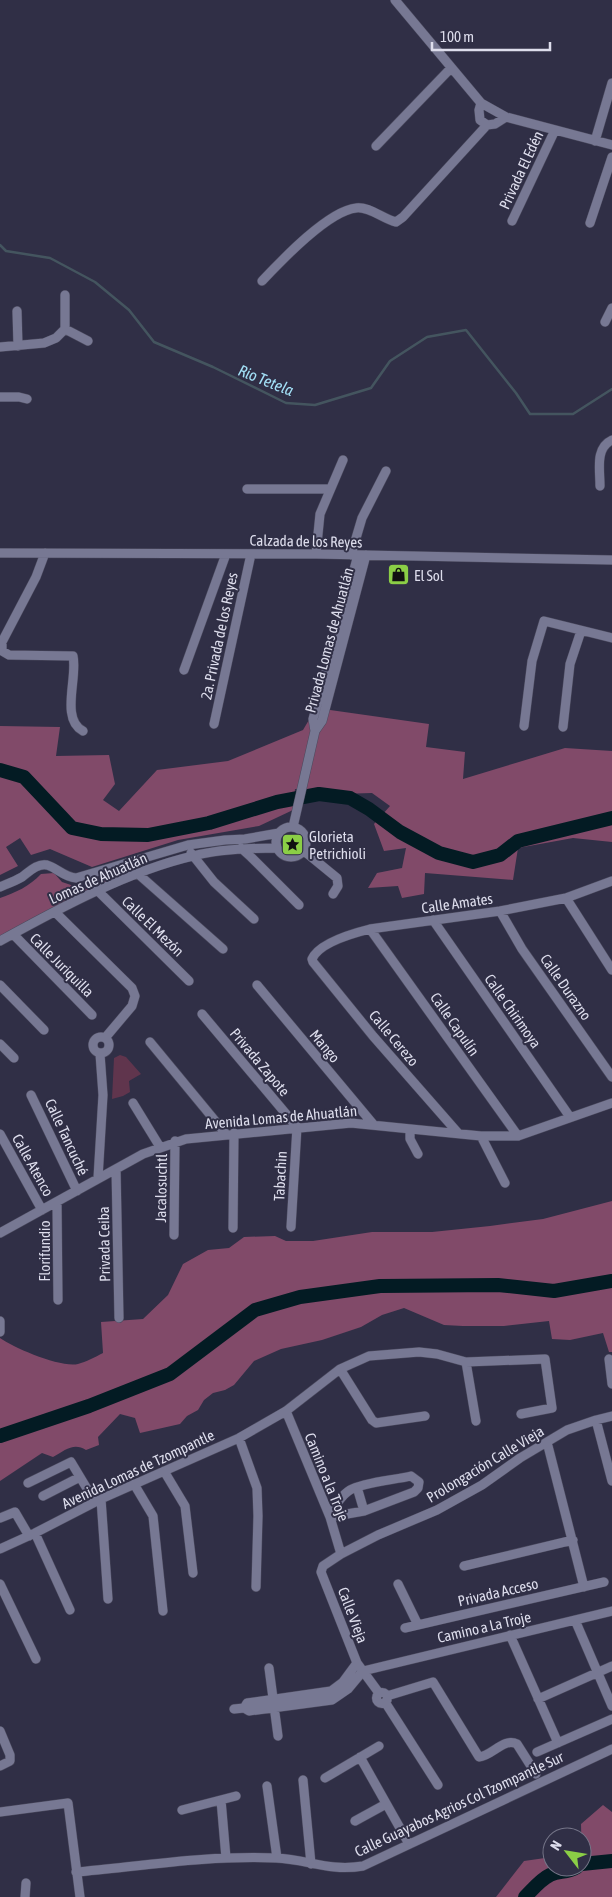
<svg xmlns="http://www.w3.org/2000/svg" width="612" height="1897" font-family="'Asap Condensed',sans-serif">
  <style>
    .green { fill: #60354d }
    .forest { fill: #814a69 }
    .lines { fill: none; stroke-linecap: round; stroke-linejoin: round }
    .stream { stroke: #44555f; stroke-width: 2.5 }
    .river { stroke: #031b23; stroke-width: 14 }
    .minor-casing { stroke: #4b4a5e; stroke-width: 10 }
    .minor { stroke: #777893; stroke-width: 9 }
    .labels { text-anchor: middle; dominant-baseline: central; stroke-width: 4; stroke-linejoin: round; paint-order: stroke }
    .street-label { font-size: 15px; fill: #ddddec; stroke: #302f46 }
    .poi-label { font-size: 15px; fill: #ddddec; stroke: #302f46; text-anchor: start }
    .water-label { font-size: 16px; font-style: italic; fill: #a3e0f7; stroke: #302f46 }
  </style>
  <rect width="100%" height="100%" fill="#302f46"/>
  <path class="green" d="M120,1055L126,1057L141,1074L129,1081L130,1092L123,1096L112,1099L114,1058Z"/>
  <path class="forest" d="M316,708L429,724L426,747L465,752L463,779L565,748L612,751V842L573,838L518,848L513,880L425,873L424,894L402,898L398,886L368,888L377,873L402,868L406,848L384,851L374,824L390,806L372,793L339,794L295,789L293,810L259,826L178,840L92,867L50,849L31,855L20,838L6,847L18,866L0,875V726L60,727L56,756L109,755L115,784L103,800L119,811L157,770L228,761L303,730Z
    M179,855L108,885L0,942V898C15,893 30,886 41,874L54,873L62,882L80,888Z
    M612,1201V1352H609L603,1333L570,1340L552,1339L549,1321L504,1326H463L444,1325L404,1308L382,1315L361,1327L322,1340L281,1349L254,1361L234,1385L225,1390L213,1393L204,1400L198,1410L187,1416L180,1424L140,1433L135,1418L120,1414L98,1437L99,1445L86,1450C74,1442 65,1450 53,1457L42,1453L0,1481V1338C14,1348 61,1368 78,1364C86,1362 95,1357 103,1353L101,1322L143,1319L168,1295L183,1264L208,1250L229,1248L244,1237L275,1236L286,1241H313L372,1232H432L490,1226L543,1219Z
    M603,1805L612,1812V1897H496L524,1861L552,1857V1867H582L581,1824Z"/>
  <g class="lines">
    <path class="stream" d="M0,245L6,251L50,258L95,282L129,310L154,342L213,367L286,403L315,405L371,388L390,361L427,337L466,330L516,393L530,414H573L612,389"/>
    <path class="river" d="M0,770L24,777L72,828L101,834L148,835L209,823L277,802L319,794L350,798L369,809L400,832L439,853L473,862L500,855L518,841L612,818
      M0,1436L89,1406L170,1374L255,1310L300,1297L380,1286L498,1285L554,1291L612,1281
      M582,1864L612,1861
      M525,1897C532,1890 541,1879 550,1875C560,1870 566,1874 577,1867"/>
    <defs>
      <path id="minor" d="M395,0L481,103L506,117L612,145
        M481,103L479,110L480,120L487,125L495,124L506,117
        M595,141L612,83
        M376,146L451,68
        M512,221L555,130
        M590,223L612,157
        M262,281C281,261 328,211 356,208C369,206 383,219 396,222L403,217L487,125
        M65,295V329
        M17,311L18,346
        M605,322L612,308
        M65,329L88,341
        M0,347L44,343L56,338L65,329
        M0,397H19L27,399
        M600,486C600,469 595,448 612,440
        M247,489H330
        M0,553L316,554L612,560
        M45,553L36,577L2,642V651L9,655L73,656C78,677 60,719 83,731
        M316,554L320,514L343,460
        M351,555L362,518L386,471
        M184,670L226,554
        M214,724L251,554
        M524,726L532,661L544,621L612,638
        M563,727L570,664L581,631
        M315,731L322,721L366,555
        M276 842a15 15 0 1 1 30 0a15 15 0 1 1-30 0Z
        M293,827L315,731L313,719L358,555
        M241,848L251,857L299,905
        M304,851L337,878L338,886L333,894
        M191,853L214,882L254,919
        M137,873L223,949
        M0,887C7,884 15,881 22,877C29,872 37,863 47,865C57,868 64,877 76,878L188,845L225,840L245,839L279,833
        M98,891L189,981
        M566,898L612,970
        M500,911L522,949L612,1077
        M55,912L132,988L135,996L132,1006L105,1038
        M433,920L570,1117
        M370,929L518,1136
        M13,934L92,1015
        M0,941C58,909 128,871 193,856C220,849 248,848 277,848
        M0,985L44,1030
        M257,985L373,1124
        M202,1014L297,1127L291,1227
        M93 1045a8 8 0 1 1 16 0a8 8 0 1 1-16 0Z
        M150,1042L226,1134
        M0,1044L14,1058
        M31,1095L77,1191
        M133,1103L160,1147
        M410,1129V1139L418,1154
        M458,1133L373,1036L313,962L312,959C319,943 354,933 370,929L500,911L566,898L612,881
        M0,1134L42,1210
        M481,1136L505,1183
        M116,1169L119,1318
        M98,1178L103,1095L100,1054
        M57,1203L58,1300
        M233,1228L234,1133
        M0,1233L143,1154L186,1139L351,1123L481,1136H518L612,1103
        M174,1235L175,1141
        M0,1321V1332
        M609,1359L612,1384
        M466,1362L476,1421
        M340,1369L372,1420L376,1423L425,1416
        M286,1411L330,1517L341,1554
        M596,1420L612,1481
        M239,1438L257,1488L258,1516L256,1587
        M547,1442L584,1587
        M164,1471L185,1506L193,1573
        M28,1483L71,1462L95,1502
        M134,1484L153,1516L163,1611
        M357,1487L364,1511
        M43,1496L80,1477
        M101,1499L108,1599
        M328,1512C337,1506 341,1495 350,1490C364,1482 395,1480 411,1476L419,1482L418,1488L414,1492L364,1511L330,1517
        M0,1518L15,1512L29,1536
        M35,1533L70,1610
        M0,1549L35,1533L101,1499L239,1438L286,1411L340,1369L369,1356L419,1352L437,1354L466,1362L545,1359L552,1408L521,1414
        M464,1566L573,1540
        M0,1584L36,1659
        M398,1584L418,1625
        M575,1620L612,1706
        M405,1628L604,1582
        M510,1635L558,1743
        M269,1668L278,1736
        M363,1671L612,1611
        M376.5 1698a5.5 5.5 0 1 1 11 0a5.5 5.5 0 1 1-11 0Z
        M379,1693L357,1663L321,1572L323,1566L341,1554L378,1535L437,1510L482,1485L520,1458L567,1430L596,1420L612,1416
        M387,1696L433,1682L479,1757C492,1756 504,1737 517,1744L536,1774
        M538,1699L612,1666
        M385,1702L438,1785
        M244,1708L247,1703L331,1691L343,1682L357,1663
        M234,1709L244,1708L249,1711L332,1700L348,1689L363,1671
        M0,1731L10,1755V1761L0,1766
        M537,1752L612,1719
        M360,1757L409,1844
        M325,1778L379,1746
        M303,1780L311,1864
        M267,1786L277,1858
        M221,1800L226,1858
        M182,1810L236,1796
        M0,1812L68,1803L80,1897
        M355,1821L386,1804
        M76,1872C142,1866 209,1855 276,1858C307,1859 329,1872 363,1866L612,1749
        M25,1897L26,1883"/>
    </defs>
    <use href="#minor" class="minor-casing"/>
    <use href="#minor" class="minor"/>
  </g>
  <defs>
    <symbol id="shop-square" viewBox="-11 -11 22 22"><rect x="-9" y="-9" width="18" height="18" rx="4" fill="#8bce46" stroke="#302f46"/><path d="M-5-2.5h2.3a2.7 3.5 0 0 1 5.4 0H5L5.5 6h-11ZM-1.5-2.5h3a1.5 2.3 0 0 0-3 0Z" fill="#111"/></symbol>
    <symbol id="sight-square" viewBox="-11 -11 22 22"><rect x="-9" y="-9" width="18" height="18" rx="4" fill="#8bce46" stroke="#302f46"/><path d="M0-6L1.8-2.2L6-1.7L2.9 1.2L3.7 5.4L0 3.3L-3.7 5.4L-2.9 1.2L-6-1.7L-1.8-2.2Z" fill="#111"/></symbol>
  </defs>
  <g fill-rule="evenodd">
    <use href="#shop-square" x="386" y="562" width="25" height="25"/>
    <use href="#sight-square" x="280" y="832" width="25" height="25"/>
  </g>
  <g class="labels">
    <g class="street-label">
      <text transform="translate(521 170) rotate(-65)">Privada El Edén</text>
      <text transform="translate(306 541) rotate(1)">Calzada de los Reyes</text>
      <text transform="translate(219 636) rotate(-78)">2a. Privada de los Reyes</text>
      <text transform="translate(329 640) rotate(-75)">Privada Lomas de Ahuatlán</text>
      <text transform="translate(98 878) rotate(-24)">Lomas de Ahuatlán</text>
      <text transform="translate(457 903) rotate(-8)">Calle Amates</text>
      <text transform="translate(153 926) rotate(44)">Calle El Mezón</text>
      <text transform="translate(62 965) rotate(45)">Calle Juriquilla</text>
      <text transform="translate(566 987) rotate(55)">Calle Durazno</text>
      <text transform="translate(513 1011) rotate(55)">Calle Chirimoya</text>
      <text transform="translate(455 1024) rotate(55)">Calle Capulín</text>
      <text transform="translate(394 1038) rotate(50)">Calle Cerezo</text>
      <text transform="translate(325 1046) rotate(50)">Mango</text>
      <text transform="translate(260 1062) rotate(50)">Privada Zapote</text>
      <text transform="translate(281 1117) rotate(-5)">Avenida Lomas de Ahuatlán</text>
      <text transform="translate(67 1137) rotate(65)">Calle Tancuché</text>
      <text transform="translate(33 1165) rotate(61)">Calle Atenco</text>
      <text transform="translate(280 1176) rotate(-87)">Tabachin</text>
      <text transform="translate(161 1188) rotate(-89)">Jacalosuchtl</text>
      <text transform="translate(104 1244) rotate(-91)">Privada Ceiba</text>
      <text transform="translate(44 1251) rotate(-90)">Florifundio</text>
      <text transform="translate(485 1464) rotate(-31)">Prolongación Calle Vieja</text>
      <text transform="translate(138 1469) rotate(-25)">Avenida Lomas de Tzompantle</text>
      <text transform="translate(327 1477) rotate(68)">Camino a la Troje</text>
      <text transform="translate(498 1592) rotate(-13)">Privada Acceso</text>
      <text transform="translate(353 1615) rotate(69)">Calle Vieja</text>
      <text transform="translate(484 1627) rotate(-13)">Camino a La Troje</text>
      <text transform="translate(459 1804) rotate(-25)">Calle Guayabos Agrios Col Tzompantle Sur</text>
    </g>
    <g class="poi-label">
      <text x="414" y="575">El Sol</text>
      <text x="309" y="836">Glorieta<tspan x="309" dy="17">Petrichioli</tspan></text>
    </g>
    <g class="water-label">
      <text transform="translate(266 380) rotate(22)">Rio Tetela</text>
    </g>
  </g>
  <g transform="translate(567 1852) rotate(301)"><circle r="24" fill="#302f46" stroke="#757588"/>
  <path d="M0-4L9 19L0 12L-9 19Z" fill="#8bce46"/>
  <text y="-8" font-size="14" font-weight="bold" text-anchor="middle" fill="#ddddec">N</text>
  </g>
  <path d="M432 42v8h118v-8" fill="none" stroke="#ddddec" stroke-width="2.5"/>
  <text x="440" y="42" font-size="15" fill="#ddddec" stroke="#302f46" stroke-width="4" paint-order="stroke">100 m</text>
</svg>
